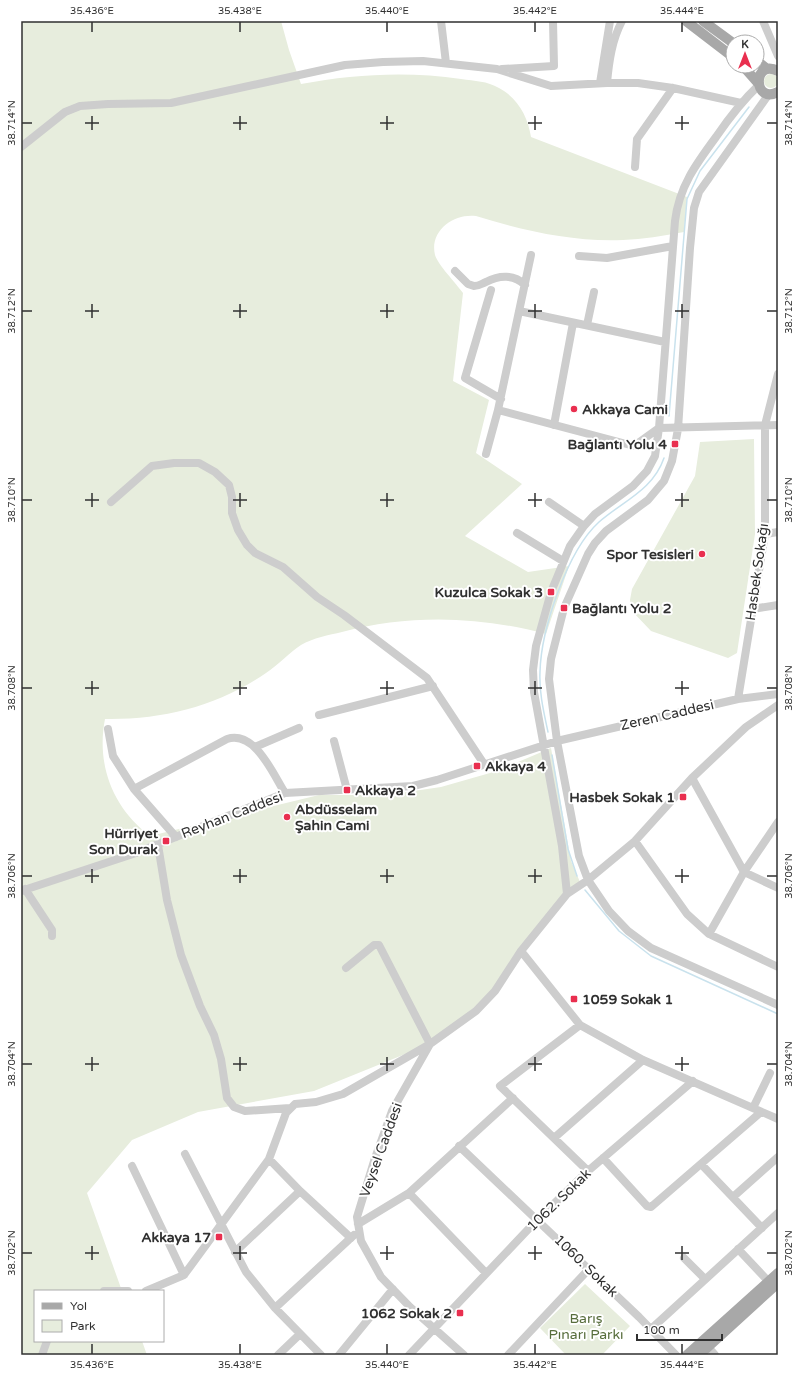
<svg xmlns="http://www.w3.org/2000/svg" width="799" height="1376" font-family="'Varela Round',sans-serif">
  <style>
    .green { fill: #e7eddd }
    .lines { fill: none; stroke-linecap: round; stroke-linejoin: round }
    .stream { stroke: #c9e2ed; stroke-width: 1.5 }
    .minor { stroke: #cdcdcd; stroke-width: 8 }
    .major { stroke: #a8a8a8; stroke-width: 10 }
    .ticks { fill: none; stroke: #303030; stroke-width: 1.5 }
    .poi-dot { fill: #e92f4f; stroke: #fff; stroke-width: 1.5 }
    .labels { text-anchor: middle; dominant-baseline: central; stroke-width: 4; stroke-linejoin: round; paint-order: stroke }
    .poi-label { font-size: 14px; font-weight: bold; fill: #303030; stroke: #fff; text-anchor: end }
    .street-label { font-size: 14px; fill: #303030; stroke: #fff }
    .park-label { font-size: 14px; fill: #576d3c; stroke: #fff }
    .neatline { fill: none; stroke: #303030; stroke-width: 1.5 }
    .ticks-label { font-size: 10px; text-anchor: middle; fill: #303030 }
  </style>
  <rect width="100%" height="100%" fill="#fff"/>
  <path class="green" d="M21,21H281L289,50L301,84C354,74 408,71 461,79C475,81 487,81 499,88C518,98 528,117 531,137L687,197L684,232C663,236 643,239 623,240C573,242 524,231 476,216C455,213 429,230 435,255C438,265 456,283 463,293L453,381L489,400L476,453L522,484L465,536L528,572L569,566L546,634C479,616 409,614 342,632C329,635 313,638 301,645C291,651 277,666 266,673C218,706 163,720 105,719C96,765 113,808 150,836L319,795H386L441,787L497,771L551,748L571,861L580,882L573,887L499,987L430,1044L314,1091L198,1112L132,1140L87,1193L122,1291H35V1341H142L147,1355H21Z
    M764 81a7 7 0 1 1 14 0a7 7 0 1 1-14 0Z
    M754,439L755,534L737,653L728,658L651,631L632,611L630,600L632,589L695,476L700,442Z
    M585,1284L630,1326L602,1355H566L540,1328Z"/>
  <g class="lines">
    <path class="stream" d="M669,416L687,199L700,171L749,107
      M548,732C544,713 539,693 540,672C541,630 567,551 599,522C623,501 653,490 664,458
      M552,755L568,849L577,876
      M585,890L619,931L651,956L778,1014"/>
    <path class="minor" d="M441,21L446,63
      M763,21L778,56
      M502,69L554,66L553,21
      M600,83L610,21
      M607,83C609,61 612,40 622,21
      M769,94L699,192L694,208L690,248L678,429L672,461L664,481L648,500L606,531L595,543L588,554L564,608L551,659L549,679L557,741L579,856L588,880L609,911L628,931L651,948L778,1005
      M21,147L65,112L80,106L108,104L171,103L345,65L383,62L423,61L497,69L551,86L607,83H638L673,88L741,103
      M635,167L637,139L673,88
      M579,256L607,258L673,246
      M455,271L468,284L474,286C479,286 481,284 486,282C499,275 514,274 525,285
      M491,290L465,378L501,399
      M519,311L665,342
      M587,325L594,292
      M498,410L634,446L659,428
      M554,425L573,323
      M659,428L778,425
      M486,454L498,410L531,255
      M111,502L152,466L174,463H199L215,472L229,485L232,497V513L238,530L247,545L255,553L283,567L317,597L344,615L427,678L484,764
      M549,502L584,526
      M517,533L563,561
      M765,534L778,532
      M752,609L778,605
      M738,699L765,534V425L778,374
      M319,715L433,686
      M108,729L113,756L134,789
      M334,741L347,790
      M255,747L299,728
      M692,778L744,872L778,888
      M176,837L134,789L227,739C255,730 273,774 285,793
      M635,841L687,914L709,934L778,967
      M158,845L167,900L181,955L200,1006L214,1035L221,1059L227,1098L234,1107L245,1111L290,1108
      M25,889L52,930V936
      M21,891L136,853L285,793L413,786L437,780L557,741L738,699L778,694
      M567,894L562,846L534,692L533,670L536,646L551,592L570,546L584,526L595,514L633,486L647,471L655,456L659,428L675,221C679,187 696,164 716,137C729,118 742,101 759,85
      M709,934L744,872L778,822
      M521,951L580,1025L643,1060L778,1119
      M580,1025L500,1086L588,1171
      M753,1108L770,1073
      M554,1138L643,1060
      M459,1146L639,1317L676,1355
      M185,1154L246,1272L275,1308L321,1355
      M603,1158L647,1206L651,1207L761,1112
      M269,1159L300,1191L351,1238
      M701,1164L762,1228
      M132,1166L184,1275
      M409,1193L486,1273
      M733,1197L778,1157
      M358,1224L409,1193L513,1098
      M738,1249L769,1282
      M235,1252L300,1191
      M684,1258L705,1279
      M104,1291H128
      M146,1291L184,1275L269,1159L286,1113L295,1104L316,1102L343,1094L430,1044L379,945H374L346,968
      M275,1308L354,1235
      M651,1329L778,1213
      M708,1347L715,1355
      M42,1355L47,1341
      M278,1355L300,1334
      M339,1355L393,1289
      M409,1355L537,1220L588,1171L693,1081
      M464,1355L410,1307L381,1277L361,1241L357,1217L375,1158L392,1111L430,1044L476,1011L495,991L521,951L567,894L588,880L635,841L692,778L746,727L778,705
      M508,1355L589,1269"/>
    <path class="major" d="M686,21L733,57
      M703,21L733,43
      M757,61L767,69
      M743,66L758,83
      M778,71C752,58 753,105 778,92
      M687,1355L778,1273
      M699,1355L778,1283"/>
  </g>
  <path class="ticks" d="M92,22V32M240,22V32M387,22V32M535,22V32M682,22V32M92,116V130M240,116V130M387,116V130M535,116V130M682,116V130M22,123H32M85,123H99M233,123H247M380,123H394M528,123H542M675,123H689M767,123H777M92,304V318M240,304V318M387,304V318M535,304V318M682,304V318M22,311H32M85,311H99M233,311H247M380,311H394M528,311H542M675,311H689M767,311H777M92,493V507M240,493V507M387,493V507M535,493V507M682,493V507M22,500H32M85,500H99M233,500H247M380,500H394M528,500H542M675,500H689M767,500H777M92,681V695M240,681V695M387,681V695M535,681V695M682,681V695M22,688H32M85,688H99M233,688H247M380,688H394M528,688H542M675,688H689M767,688H777M92,869V883M240,869V883M387,869V883M535,869V883M682,869V883M22,876H32M85,876H99M233,876H247M380,876H394M528,876H542M675,876H689M767,876H777M92,1057V1071M240,1057V1071M387,1057V1071M535,1057V1071M682,1057V1071M22,1064H32M85,1064H99M233,1064H247M380,1064H394M528,1064H542M675,1064H689M767,1064H777M92,1246V1260M240,1246V1260M387,1246V1260M535,1246V1260M682,1246V1260M22,1253H32M85,1253H99M233,1253H247M380,1253H394M528,1253H542M675,1253H689M767,1253H777M92,1344V1354M240,1344V1354M387,1344V1354M535,1344V1354M682,1344V1354"/>
  <g class="poi-dot">
    <circle cx="574" cy="409" r="4"/>
    <rect x="671" y="440" width="8" height="8" rx="2"/>
    <circle cx="702" cy="554" r="4"/>
    <rect x="547" y="588" width="8" height="8" rx="2"/>
    <rect x="560" y="604" width="8" height="8" rx="2"/>
    <rect x="473" y="762" width="8" height="8" rx="2"/>
    <rect x="343" y="786" width="8" height="8" rx="2"/>
    <rect x="679" y="793" width="8" height="8" rx="2"/>
    <circle cx="287" cy="817" r="4"/>
    <rect x="162" y="837" width="8" height="8" rx="2"/>
    <rect x="570" y="995" width="8" height="8" rx="2"/>
    <rect x="215" y="1233" width="8" height="8" rx="2"/>
    <rect x="456" y="1309" width="8" height="8" rx="2"/>
  </g>
  <g class="labels">
    <g class="poi-label">
      <text x="582" y="409" text-anchor="start">Akkaya Cami</text>
      <text x="667" y="444">Bağlantı Yolu 4</text>
      <text x="694" y="554">Spor Tesisleri</text>
      <text x="543" y="592">Kuzulca Sokak 3</text>
      <text x="572" y="608" text-anchor="start">Bağlantı Yolu 2</text>
      <text x="485" y="766" text-anchor="start">Akkaya 4</text>
      <text x="355" y="790" text-anchor="start">Akkaya 2</text>
      <text x="675" y="797">Hasbek Sokak 1</text>
      <text x="295" y="809" text-anchor="start">Abdüsselam<tspan x="295" dy="16">Şahin Cami</tspan></text>
      <text x="158" y="833">Hürriyet<tspan x="158" dy="16">Son Durak</tspan></text>
      <text x="582" y="999" text-anchor="start">1059 Sokak 1</text>
      <text x="211" y="1237">Akkaya 17</text>
      <text x="452" y="1313">1062 Sokak 2</text>
    </g>
    <g class="street-label">
      <text transform="translate(757 572) rotate(-82)">Hasbek Sokağı</text>
      <text transform="translate(667 715) rotate(-13)">Zeren Caddesi</text>
      <text transform="translate(232 815) rotate(-21)">Reyhan Caddesi</text>
      <text transform="translate(381 1150) rotate(-70)">Veysel Caddesi</text>
      <text transform="translate(559 1200) rotate(-44)">1062. Sokak</text>
      <text transform="translate(586 1266) rotate(44)">1060. Sokak</text>
    </g>
    <g class="park-label">
      <text x="586" y="1318">Barış<tspan x="586" dy="16">Pınarı Parkı</tspan></text>
    </g>
  </g>
  <rect width="799" height="1376" fill="none" stroke="#ffffff" stroke-width="44"/>
  <rect x="34" y="1290" width="130" height="52" fill="#ffffff" stroke="#acacac"/>
  <rect x="42" y="1303" width="20" height="6" fill="#a8a8a8" stroke="#acacac"/>
  <text x="70" y="1310" font-size="12" fill="#303030">Yol</text>
  <rect x="42" y="1320" width="20" height="12" fill="#e7eddd" stroke="#acacac"/>
  <text x="70" y="1330" font-size="12" fill="#303030">Park</text>
  <g transform="translate(745 54)"><circle r="19" fill="#ffffff" stroke="#acacac"/>
  <path d="M0-3L7 15L0 10L-7 15Z" fill="#e92f4f"/>
  <text y="-6" font-size="11" font-weight="bold" text-anchor="middle" fill="#303030">K</text>
  </g>
  <path d="M637 1334v6h85v-6" fill="none" stroke="#303030" stroke-width="2"/>
  <text x="643" y="1334" font-size="12" fill="#303030" stroke="#ffffff" stroke-width="3" paint-order="stroke">100 m</text>
  <rect x="22" y="22" width="755" height="1332" class="neatline"/>
  <g class="ticks-label">
    <text x="92" y="14">35.436°E</text>
    <text x="240" y="14">35.438°E</text>
    <text x="387" y="14">35.440°E</text>
    <text x="535" y="14">35.442°E</text>
    <text x="682" y="14">35.444°E</text>
    <text transform="translate(11 123) rotate(-90)" y="4">38.714°N</text>
    <text transform="translate(788 123) rotate(-90)" y="4">38.714°N</text>
    <text transform="translate(11 311) rotate(-90)" y="4">38.712°N</text>
    <text transform="translate(788 311) rotate(-90)" y="4">38.712°N</text>
    <text transform="translate(11 500) rotate(-90)" y="4">38.710°N</text>
    <text transform="translate(788 500) rotate(-90)" y="4">38.710°N</text>
    <text transform="translate(11 688) rotate(-90)" y="4">38.708°N</text>
    <text transform="translate(788 688) rotate(-90)" y="4">38.708°N</text>
    <text transform="translate(11 876) rotate(-90)" y="4">38.706°N</text>
    <text transform="translate(788 876) rotate(-90)" y="4">38.706°N</text>
    <text transform="translate(11 1064) rotate(-90)" y="4">38.704°N</text>
    <text transform="translate(788 1064) rotate(-90)" y="4">38.704°N</text>
    <text transform="translate(11 1253) rotate(-90)" y="4">38.702°N</text>
    <text transform="translate(788 1253) rotate(-90)" y="4">38.702°N</text>
    <text x="92" y="1368">35.436°E</text>
    <text x="240" y="1368">35.438°E</text>
    <text x="387" y="1368">35.440°E</text>
    <text x="535" y="1368">35.442°E</text>
    <text x="682" y="1368">35.444°E</text>
  </g>
</svg>
